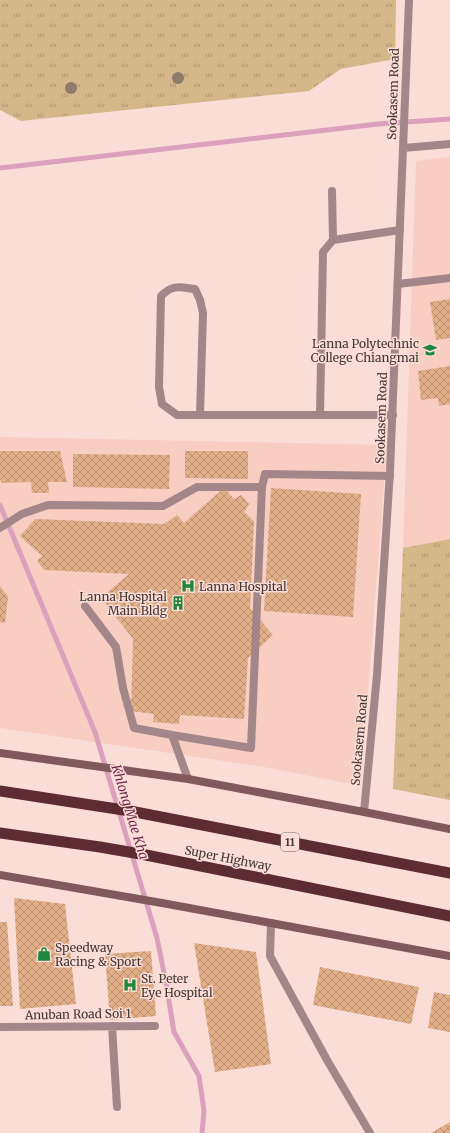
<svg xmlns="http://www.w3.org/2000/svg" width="450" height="1133" font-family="Merriweather,serif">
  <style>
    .built { fill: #f8cdc2 }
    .grass { fill: url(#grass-tufts) }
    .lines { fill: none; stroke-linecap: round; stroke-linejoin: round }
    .stream { stroke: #dba0bc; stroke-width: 5 }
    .building { fill: url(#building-cross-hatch) }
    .service { stroke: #a38689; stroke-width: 8 }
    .minor { stroke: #a38689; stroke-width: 8 }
    .secondary { stroke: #81595d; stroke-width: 8 }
    .trunk { stroke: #5d2b32; stroke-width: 11 }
    .tree { fill: #8f7b6a }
    .labels { text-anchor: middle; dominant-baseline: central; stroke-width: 3; stroke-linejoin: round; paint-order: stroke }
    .shield { fill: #faddd6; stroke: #7b6863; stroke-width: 1 }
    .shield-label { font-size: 11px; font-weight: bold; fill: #443632 }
    .street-label { font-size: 12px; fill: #443632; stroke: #faddd6 }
    .poi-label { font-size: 12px; fill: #443632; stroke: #faddd6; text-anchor: start }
    .water-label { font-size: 13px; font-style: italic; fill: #702a50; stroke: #faddd6 }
  </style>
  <defs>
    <pattern id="grass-tufts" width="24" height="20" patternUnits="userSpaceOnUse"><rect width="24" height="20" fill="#d4b88a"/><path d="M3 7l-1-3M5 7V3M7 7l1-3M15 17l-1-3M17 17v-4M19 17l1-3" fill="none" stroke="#ae9671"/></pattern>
    <pattern id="building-cross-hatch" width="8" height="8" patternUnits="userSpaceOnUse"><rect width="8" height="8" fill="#e3af89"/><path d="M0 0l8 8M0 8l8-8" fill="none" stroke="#ba8f71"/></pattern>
  </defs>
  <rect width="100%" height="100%" fill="#faddd6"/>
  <path class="built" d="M450,157V539L403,548L416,161Z
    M0,437L387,445L361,786L264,767L0,728Z"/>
  <path class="grass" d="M0,0H396L395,59L341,69L309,91L21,121L0,110Z
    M450,539V800L393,789L403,548Z"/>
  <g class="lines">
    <path class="stream" d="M0,168L378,124L450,119
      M0,505L95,732L157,938L166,983L174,1032L199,1076L204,1111L202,1133"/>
  </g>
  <path class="building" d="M450,299V338L436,340L430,302Z
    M450,366V404L439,406L438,398L421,400L418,371Z
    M0,451H60L67,482H48L49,493H32L31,482L2,483L0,479Z
    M185,451H248V479L185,478Z
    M73,454L170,455L169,489L73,487Z
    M224,488L234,499L241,495L249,504L244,512L254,521L250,608L273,635L248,658L244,719L180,715L179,724L153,722L154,714L131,711L133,639L101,598L129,574L44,570L37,561L42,556L20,536L35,519L164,524L177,515L184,523Z
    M271,488L361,494L353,617L264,611Z
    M0,586L8,597L5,623L0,622Z
    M14,898L65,904L76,1004L20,1009Z
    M0,922H7L13,1006H0Z
    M194,943L256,952L271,1064L215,1072Z
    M151,951L156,1016L110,1020L105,954Z
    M320,967L419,987L411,1024L313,1005Z
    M434,992L450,995V1032L428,1028Z
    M450,1122V1133H431Z"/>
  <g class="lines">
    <path class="service" d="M332,191L333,240
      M398,284L450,278
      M200,415L203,313L200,300L195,289C179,287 173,284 161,296L159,387L162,404L177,415H393
      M320,415L323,252L333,240L400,230
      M0,528L22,514L48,505L163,506L197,487H262L265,474L390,476
      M85,606L116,647L123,688L134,728L172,735L188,779
      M172,735L251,748L262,487
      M271,923L270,956L327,1060L370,1133"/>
    <path class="minor" d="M403,148L450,144
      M364,812L377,675L390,471L409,0
      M112,1026L117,1107
      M0,1027L155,1026"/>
    <path class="secondary" d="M0,753L188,779L364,812L450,829
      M0,875L162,903L450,956"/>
    <path class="trunk" d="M0,791L130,811L450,873
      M0,833L100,847L146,855L450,916"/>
  </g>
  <g class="tree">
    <circle cx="178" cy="78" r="6"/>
    <circle cx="71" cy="88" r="6"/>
  </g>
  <defs>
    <symbol id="university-bare" viewBox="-9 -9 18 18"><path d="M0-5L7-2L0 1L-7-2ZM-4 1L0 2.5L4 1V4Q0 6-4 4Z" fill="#20873d" stroke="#faddd6" stroke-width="2.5" paint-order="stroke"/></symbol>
    <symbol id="hospital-bare" viewBox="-9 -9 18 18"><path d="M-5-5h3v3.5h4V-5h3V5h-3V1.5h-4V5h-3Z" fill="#20873d" stroke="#faddd6" stroke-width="2.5" paint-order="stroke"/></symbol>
    <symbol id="building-bare" viewBox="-9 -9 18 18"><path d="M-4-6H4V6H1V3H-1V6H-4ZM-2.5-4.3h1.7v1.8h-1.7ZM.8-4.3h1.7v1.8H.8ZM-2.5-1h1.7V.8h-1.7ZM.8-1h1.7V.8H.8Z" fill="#20873d" stroke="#faddd6" stroke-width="2.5" paint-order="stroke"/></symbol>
    <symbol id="shop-bare" viewBox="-9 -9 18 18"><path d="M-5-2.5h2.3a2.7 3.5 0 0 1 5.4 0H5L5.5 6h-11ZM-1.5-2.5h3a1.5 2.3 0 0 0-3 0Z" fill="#20873d" stroke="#faddd6" stroke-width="2.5" paint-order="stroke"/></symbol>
  </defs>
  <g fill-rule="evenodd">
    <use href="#university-bare" x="420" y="340" width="20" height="20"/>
    <use href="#hospital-bare" x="178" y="576" width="20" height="20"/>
    <use href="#building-bare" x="168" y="593" width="20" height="20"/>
    <use href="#shop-bare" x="34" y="944" width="20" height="20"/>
    <use href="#hospital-bare" x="120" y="975" width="20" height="20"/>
  </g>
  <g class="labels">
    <rect class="shield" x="281" y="833" width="18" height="18" rx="3"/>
    <g class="shield-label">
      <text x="290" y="842">11</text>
    </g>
    <g class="street-label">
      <text transform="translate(393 94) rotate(-88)">Sookasem Road</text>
      <text transform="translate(381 418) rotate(-88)">Sookasem Road</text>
      <text transform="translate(359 740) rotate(-85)">Sookasem Road</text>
      <text transform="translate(228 858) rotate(11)">Super Highway</text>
      <text transform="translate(78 1014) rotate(-1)">Anuban Road Soi 1</text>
    </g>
    <g class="poi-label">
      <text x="419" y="343" text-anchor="end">Lanna Polytechnic<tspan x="419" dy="14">College Chiangmai</tspan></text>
      <text x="199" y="586">Lanna Hospital</text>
      <text x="167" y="596" text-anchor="end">Lanna Hospital<tspan x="167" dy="14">Main Bldg</tspan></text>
      <text x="55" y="947">Speedway<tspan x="55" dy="14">Racing &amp; Sport</tspan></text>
      <text x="141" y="978">St. Peter<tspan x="141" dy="14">Eye Hospital</tspan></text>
    </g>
    <g class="water-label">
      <text transform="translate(130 812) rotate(73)">Khlong Mae Kha</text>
    </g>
  </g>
</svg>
